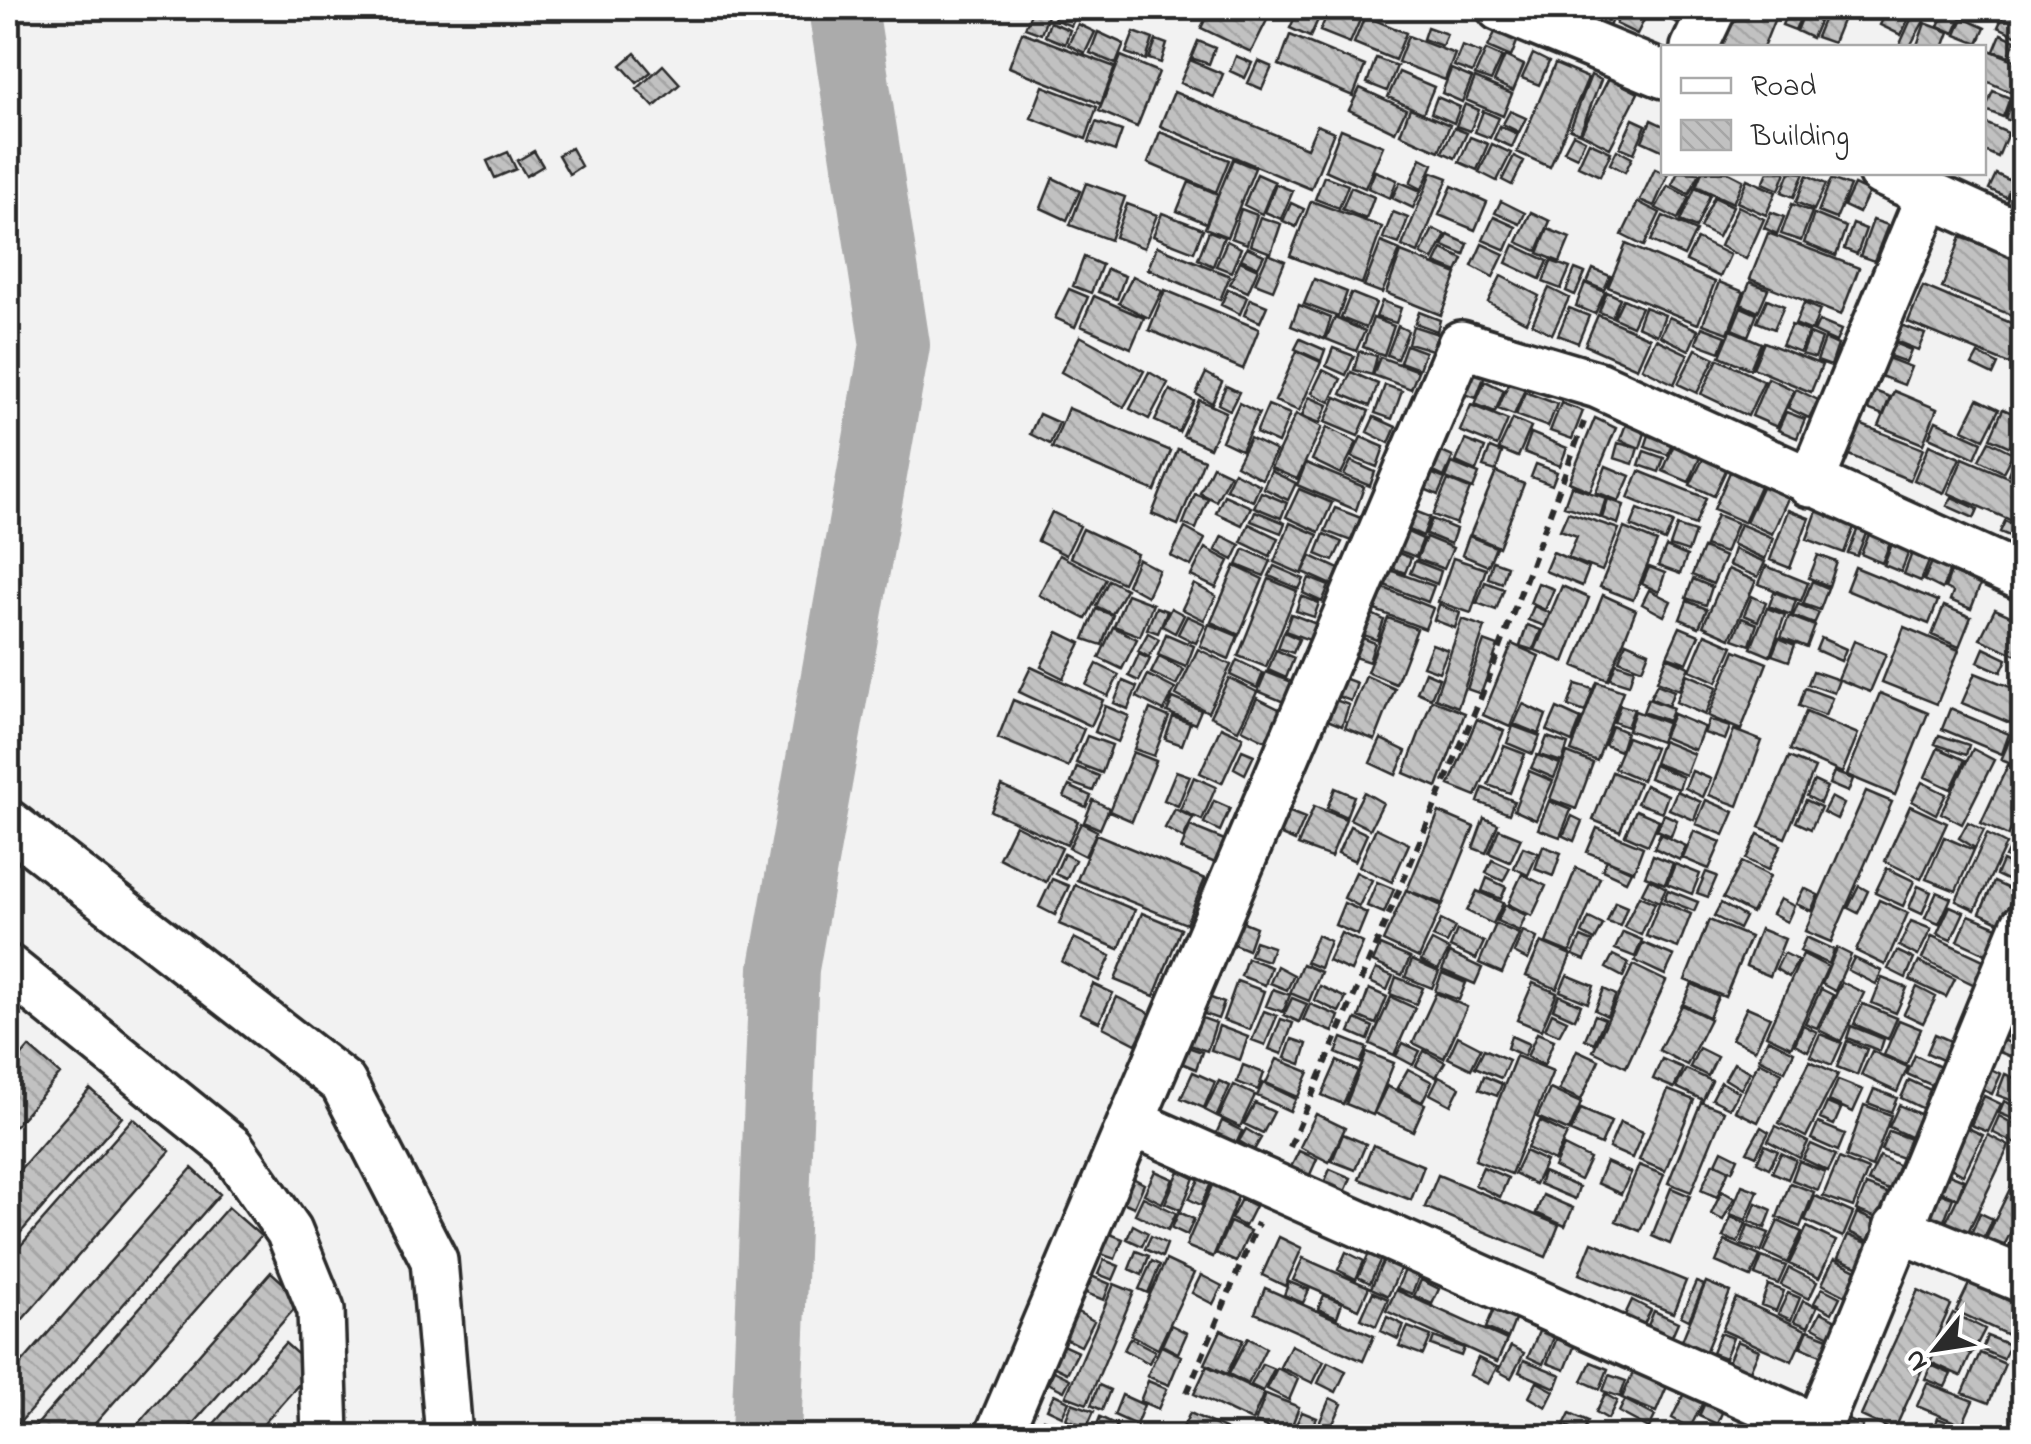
<svg xmlns="http://www.w3.org/2000/svg" width="2031" height="1444" font-family="'Indie Flower',sans-serif">
  <style>
    .lines { fill: none; stroke-linecap: round; stroke-linejoin: round }
    .river { stroke: #ababab; stroke-width: 70 }
    .building { fill: url(#building-back-hatch); stroke: #2b2b2b; stroke-width: 2.5 }
    .minor-casing { stroke: #2b2b2b; stroke-width: 52 }
    .path { stroke: #2b2b2b; stroke-width: 6; stroke-dasharray: 10 8; stroke-linecap: butt }
    .minor { stroke: #fff; stroke-width: 45 }
  </style>
  <defs>
    <pattern id="building-back-hatch" width="6" height="6" patternUnits="userSpaceOnUse" patternTransform="scale(2.5)"><rect width="6" height="6" fill="#c1c1c1"/><path d="M-1 5l2 2M0 0l6 6M5-1l2 2" fill="none" stroke="#a6a6a6"/></pattern>
  </defs>
  <rect width="100%" height="100%" fill="#f2f2f2"/>
  <filter id="ink" filterUnits="userSpaceOnUse"><feTurbulence type="fractalNoise" baseFrequency=".01" numOctaves="2"/><feDisplacementMap in="SourceGraphic" scale="20" xChannelSelector="R" yChannelSelector="G"/><feConvolveMatrix kernelMatrix="1 2 1 2 8 2 1 2 1" color-interpolation-filters="sRGB"/></filter>
  <g filter="url(#ink)">
    <g class="lines">
      <path class="river" d="M766,1436L784,968L895,345L843,8"/>
    </g>
    <path class="building" d="M1033,8H1051L1041,34L1025,28Z
      M1059,8L1078,11L1071,26L1054,19Z
      M1211,8H1245L1268,18L1251,52L1201,28Z
      M1299,8L1322,11L1310,37L1290,28Z
      M1330,8L1360,20L1350,43L1320,31Z
      M1600,8H1618L1609,26L1595,19Z
      M1639,8H1690L1683,25Z
      M1725,8H1779L1763,48H1709Z
      M1789,8L1803,12L1795,30L1782,25Z
      M1828,8L1845,13L1833,43L1816,37Z
      M1888,8L1910,15L1901,35L1880,25Z
      M2007,8H2024V39L1998,27Z
      M1623,10L1644,20L1637,34L1616,24Z
      M1945,10L1961,17L1954,33L1938,26Z
      M1805,11L1821,17L1812,38L1797,31Z
      M1913,15L1925,19L1909,48L1900,44Z
      M1365,16L1406,33L1395,60L1354,43Z
      M1963,18L1985,28L1978,44L1956,35Z
      M1050,22L1070,30L1065,44L1045,36Z
      M1925,23L1949,32L1943,48H1916Z
      M1078,24L1095,32L1085,53L1068,45Z
      M1427,27L1447,34L1442,46L1423,39Z
      M1497,28L1519,37L1511,57L1488,47Z
      M1022,32L1115,67L1101,104L1009,67Z
      M1098,32L1124,44L1116,64L1090,53Z
      M1134,32L1153,39L1146,60L1126,53Z
      M2001,34L2015,40L2009,56L1994,51Z
      M1290,35L1365,66L1353,96L1279,65Z
      M1408,36L1455,54L1445,80L1398,62Z
      M1156,40L1167,44L1161,63L1149,59Z
      M1198,41L1215,48L1209,64L1191,58Z
      M1462,46L1481,53L1472,73L1454,66Z
      M1984,48L2022,63L2010,92L1984,80Z
      M1486,50L1502,57L1491,81L1475,75Z
      M635,53L651,72L637,83L621,65Z
      M1533,54L1549,62L1539,85L1522,78Z
      M1121,56L1159,72L1137,127L1099,111Z
      M1236,56L1252,63L1245,78L1230,71Z
      M1505,56L1524,65L1513,91L1494,82Z
      M1376,58L1397,66L1387,91L1367,83Z
      M1190,60L1223,74L1214,97L1180,83Z
      M1258,61L1272,67L1262,89L1248,83Z
      M1555,64L1588,78L1550,167L1517,152Z
      M663,65L680,84L654,107L637,89Z
      M1451,69L1472,78L1462,102L1442,93Z
      M1399,72L1434,87L1423,113L1388,97Z
      M1591,75L1601,80L1580,133L1570,129Z
      M1475,78L1512,94L1503,116L1466,100Z
      M1609,78L1638,93L1610,148L1581,133Z
      M1043,86L1097,107L1086,139L1031,118Z
      M1360,88L1406,109L1395,132L1349,110Z
      M2015,90L2024,94L2020,124L2005,119Z
      M1993,91L2010,98L2003,117L1985,110Z
      M1174,92L1307,148L1317,125L1334,132L1311,189L1160,126Z
      M1437,97L1460,107L1454,123L1431,113Z
      M1465,104L1479,110L1470,131L1456,126Z
      M1410,108L1450,125L1439,151L1400,134Z
      M1483,111L1499,118L1490,138L1475,132Z
      M1510,111L1526,118L1519,132L1503,124Z
      M1633,119L1646,125L1634,153L1620,147Z
      M1651,120L1664,126V151L1642,141Z
      M1096,122L1122,131L1115,151L1089,142Z
      M1985,123L2008,133L1998,157L1984,151Z
      M1500,126L1518,134L1512,147L1494,139Z
      M1454,128L1467,133L1455,158L1442,152Z
      M1341,129L1383,146L1365,188L1325,170Z
      M1160,132L1229,160L1216,192L1148,163Z
      M1573,134L1585,140L1577,157L1564,151Z
      M1470,137L1488,144L1477,170L1459,162Z
      M1589,142L1611,152L1600,176L1578,166Z
      M1492,144L1511,153L1497,181L1479,172Z
      M571,148L581,166L569,174L558,155Z
      M1617,150L1632,158L1625,172L1610,164Z
      M534,151L543,166L526,176L517,161Z
      M508,152L516,169L495,178L487,161Z
      M1514,156L1524,161L1512,185L1502,180Z
      M1421,158L1433,164L1422,189L1410,183Z
      M1233,159L1255,168L1227,237L1205,228Z
      M1655,169L1668,175L1654,206L1640,200Z
      M1375,171L1397,180L1390,198L1368,188Z
      M1432,172L1448,178L1418,253L1402,246Z
      M1678,172L1700,173L1689,194L1672,185Z
      M1702,172H1727L1743,180L1733,203L1696,186Z
      M1768,172H1786L1779,190L1763,183Z
      M1790,172L1804,173L1794,197L1782,192Z
      M2020,173L2024,174V210L2006,202Z
      M1257,174L1275,182L1262,214L1244,205Z
      M1996,174L2013,182L2006,197L1989,189Z
      M1807,175L1826,184L1814,210L1796,202Z
      M1324,176L1348,185L1339,208L1315,199Z
      M1053,178L1080,191L1067,220L1041,208Z
      M1747,179L1776,192L1766,215L1737,202Z
      M1831,179L1850,186L1836,219L1818,212Z
      M1189,182L1218,194L1206,223L1177,211Z
      M1400,182L1421,191L1413,208L1392,198Z
      M1086,183L1125,197L1110,240L1070,225Z
      M1276,184L1293,191L1281,219L1265,212Z
      M1854,185L1869,192L1859,213L1844,206Z
      M1452,186L1487,202L1475,230L1439,215Z
      M1668,186L1689,197L1678,219L1656,208Z
      M1351,187L1374,197L1366,219L1342,209Z
      M1695,188L1710,195L1696,228L1680,221Z
      M1714,197L1733,206L1718,237L1700,228Z
      M1311,201L1382,227L1362,284L1290,256Z
      M1501,201L1525,213L1520,224L1495,213Z
      M1638,202L1660,213L1644,246L1622,235Z
      M1291,203L1304,209L1296,227L1283,221Z
      M1127,204L1157,215L1144,248L1115,237Z
      M1792,204L1812,212L1801,241L1781,234Z
      M1738,206L1764,219L1746,259L1720,246Z
      M1241,209L1257,215L1247,244L1231,238Z
      M1393,212L1408,218L1399,244L1383,238Z
      M1531,212L1550,221L1537,251L1517,242Z
      M1771,212L1784,217L1777,234L1764,228Z
      M1162,213L1203,229L1194,252L1153,236Z
      M1814,214L1846,227L1836,256L1804,243Z
      M1663,216L1696,231L1684,256L1651,241Z
      M1260,217L1281,224L1271,253L1250,245Z
      M1494,217L1516,227L1506,250L1483,240Z
      M1873,220L1888,225L1874,261L1860,256Z
      M1853,224L1866,229L1857,254L1844,249Z
      M1433,229L1446,235L1433,260L1421,254Z
      M1548,229L1570,238L1560,262L1538,253Z
      M1209,231L1224,237L1213,266L1198,259Z
      M1768,233L1859,268L1841,315L1750,279Z
      M1448,235L1468,244L1464,255L1443,246Z
      M1961,237L2024,261V320L1942,288Z
      M1697,239L1730,255L1720,277L1686,261Z
      M1227,241L1241,248L1231,272L1216,266Z
      M1381,242L1400,250L1382,293L1364,286Z
      M1482,244L1504,254L1493,277L1472,266Z
      M1626,244L1715,282L1698,324L1608,287Z
      M1514,245L1548,261L1540,279L1506,263Z
      M1157,246L1230,276L1220,300L1148,269Z
      M1247,247L1264,255L1258,267L1241,259Z
      M1442,249L1463,259L1457,272L1435,263Z
      M1401,252L1457,274L1441,315L1386,293Z
      M1268,254L1285,261L1273,290L1255,283Z
      M1084,257L1102,265L1091,293L1073,286Z
      M1240,261L1258,269L1248,292L1230,284Z
      M1551,261L1570,268L1561,289L1543,282Z
      M1107,269L1125,276L1117,299L1098,292Z
      M1575,269L1585,273L1575,295L1566,291Z
      M1593,269L1610,276L1604,290L1587,283Z
      M1133,276L1162,291L1149,318L1119,303Z
      M1501,276L1539,296L1526,322L1488,302Z
      M1314,279L1347,292L1338,317L1304,304Z
      M1719,282L1744,292L1728,333L1703,324Z
      M1750,282L1768,289L1758,312L1741,304Z
      M1585,283L1605,292L1595,314L1576,306Z
      M1923,286L2023,328L2009,364L1908,322Z
      M1549,288L1569,298L1552,334L1532,324Z
      M1069,289L1088,297L1075,327L1055,318Z
      M1228,289L1247,297L1240,314L1221,305Z
      M1165,290L1259,329L1243,369L1149,330Z
      M1607,292L1620,298L1612,317L1599,312Z
      M1351,293L1376,303L1366,328L1341,318Z
      M1094,296L1144,318L1131,348L1081,326Z
      M1250,299L1267,306L1260,322L1244,315Z
      M1623,299L1641,307L1632,326L1614,318Z
      M1767,299L1784,306L1774,329L1757,322Z
      M1382,301L1401,308L1396,323L1376,317Z
      M1804,303L1820,310L1812,331L1795,324Z
      M1299,305L1331,318L1324,339L1291,326Z
      M1644,307L1665,315L1657,335L1637,326Z
      M1741,307L1757,314L1748,336L1732,329Z
      M1569,308L1589,316L1578,343L1558,335Z
      M1419,312L1440,320L1437,331L1415,323Z
      M1598,315L1650,338L1637,368L1585,345Z
      M1669,317L1698,330L1689,350L1660,336Z
      M1335,318L1365,331L1356,351L1326,339Z
      M1373,318L1394,326L1384,355L1363,347Z
      M1819,321L1841,330L1836,342L1814,332Z
      M1791,325L1809,332L1800,352L1782,345Z
      M1901,325L1925,334L1918,350L1895,341Z
      M1398,326L1408,331L1397,359L1387,355Z
      M1413,326L1438,334L1432,350L1408,343Z
      M1702,327L1726,336L1720,352L1696,343Z
      M1731,330L1761,343L1750,369L1720,356Z
      M1810,334L1822,339L1815,358L1802,354Z
      M1080,336L1144,371L1124,407L1061,372Z
      M1300,339L1325,350L1321,361L1295,349Z
      M1656,339L1688,354L1674,384L1642,368Z
      M1825,339L1838,345L1831,366L1817,361Z
      M1889,341L1911,350L1906,362L1884,354Z
      M1764,342L1822,365L1811,392L1753,368Z
      M1406,345L1425,352L1419,369L1400,362Z
      M1333,348L1354,356L1346,375L1326,366Z
      M1696,349L1715,358L1697,393L1678,384Z
      M1297,351L1321,362L1299,411L1275,401Z
      M1359,351L1377,356L1372,375L1354,370Z
      M1978,354L1998,364L1993,375L1972,365Z
      M1380,357L1418,371L1411,389L1373,375Z
      M1885,357L1911,367L1904,385L1878,375Z
      M1718,359L1764,381L1748,416L1701,394Z
      M1464,368L1485,375L1476,398L1456,391Z
      M1323,370L1341,379L1330,402L1312,393Z
      M1149,372L1168,383L1149,419L1130,409Z
      M1351,372L1378,384L1370,406L1341,394Z
      M1206,373L1222,382L1212,403L1196,394Z
      M1768,378L1794,390L1777,427L1752,416Z
      M1485,381L1504,390L1495,412L1475,404Z
      M1509,382L1525,389L1514,415L1498,409Z
      M1385,385L1402,391L1392,419L1375,413Z
      M1226,386L1239,392L1230,410L1218,404Z
      M1796,389L1818,400L1809,418L1788,408Z
      M1170,390L1194,401L1179,432L1155,421Z
      M1872,390L1890,397L1883,415L1865,408Z
      M1894,391L1937,409L1923,444L1879,426Z
      M1525,392L1557,404L1548,427L1516,415Z
      M1309,397L1328,405L1320,423L1302,416Z
      M1336,397L1369,411L1358,436L1325,422Z
      M1978,399L1999,409L1984,439L1963,429Z
      M1199,400L1226,412L1210,448L1183,436Z
      M1239,403L1259,413L1241,450L1222,441Z
      M1561,403L1583,411L1572,439L1550,431Z
      M1268,405L1290,414L1278,443L1256,433Z
      M1471,405L1508,420L1497,446L1460,431Z
      M1068,408L1171,451L1155,491L1052,448Z
      M2003,409L2024,418V453L1990,438Z
      M1786,412L1805,419L1797,438L1778,430Z
      M1039,414L1059,423L1050,444L1030,434Z
      M1296,414L1322,427L1297,479L1271,468Z
      M1374,417L1396,427L1389,443L1367,432Z
      M1595,418L1616,428L1590,491L1569,482Z
      M1513,419L1531,427L1518,457L1499,449Z
      M1936,421L1982,442L1975,458L1929,437Z
      M1857,423L1923,449L1910,480L1844,453Z
      M1626,424L1646,430L1640,448L1620,440Z
      M1327,427L1357,442L1341,474L1312,460Z
      M1650,432L1673,439L1668,455L1645,447Z
      M1531,433L1567,448L1560,466L1524,452Z
      M1361,437L1384,447L1377,467L1352,457Z
      M1250,438L1276,451L1262,479L1236,465Z
      M1465,440L1485,448L1476,471L1456,462Z
      M1989,441L2013,453L2003,472L1979,460Z
      M1675,442L1702,453L1689,482L1663,471Z
      M1618,443L1638,448L1633,464L1614,458Z
      M1929,445L1960,458L1944,493L1914,480Z
      M1431,447L1453,457L1444,477L1423,467Z
      M1490,448L1502,453L1496,471L1483,467Z
      M1178,449L1204,460L1178,525L1152,514Z
      M1644,451L1664,458L1659,472L1639,465Z
      M2015,456L2024,459V480L2008,474Z
      M1704,457L1727,468L1714,496L1690,485Z
      M1963,458L2024,484V526L1948,493Z
      M1351,461L1375,472L1370,486L1344,475Z
      M1306,463L1364,487L1356,510L1297,485Z
      M1452,463L1479,474L1473,489L1446,478Z
      M1536,464L1557,472L1552,485L1531,477Z
      M1213,466L1230,474L1216,501L1200,493Z
      M1606,466L1630,476L1619,501L1596,492Z
      M1417,467L1445,479L1438,495L1411,483Z
      M1271,471L1296,483L1288,500L1263,488Z
      M1639,471L1706,498L1695,525L1628,498Z
      M1234,472L1260,485L1253,501L1226,489Z
      M1496,472L1524,484L1499,547L1470,535Z
      M1730,472L1760,486L1744,522L1714,509Z
      M1448,480L1470,489L1456,524L1433,515Z
      M1763,485L1789,496L1772,534L1746,522Z
      M1571,486L1606,498L1600,517L1564,506Z
      M1299,489L1332,503L1319,532L1286,517Z
      M1261,492L1287,503L1281,518L1254,507Z
      M1195,494L1208,499L1196,529L1183,524Z
      M1224,495L1251,507L1242,525L1216,513Z
      M1952,497L1978,509L1974,518L1947,506Z
      M1608,499L1624,505L1618,524L1602,518Z
      M1335,508L1361,518L1351,541L1325,531Z
      M1407,508L1430,517L1423,536L1400,526Z
      M1818,508L1856,522L1844,553L1807,539Z
      M1638,509L1673,523L1665,541L1631,526Z
      M1788,510L1809,518L1790,568L1770,560Z
      M1255,511L1285,523L1281,533L1251,521Z
      M1052,512L1080,526L1066,555L1038,541Z
      M1568,512L1619,529L1602,571L1568,558L1577,536L1560,530Z
      M1717,515L1737,523L1725,553L1705,546Z
      M1432,519L1456,529L1451,544L1426,534Z
      M2005,521L2024,529V542L2000,532Z
      M1290,523L1318,535L1302,574L1274,562Z
      M1860,523L1869,526L1857,556L1848,553Z
      M1249,524L1278,538L1270,556L1241,542Z
      M1740,524L1773,538L1765,559L1732,544Z
      M1677,526L1695,532L1688,552L1670,546Z
      M1872,527L1893,536L1882,563L1861,554Z
      M1185,528L1205,539L1191,566L1171,556Z
      M1624,528L1657,542L1633,600L1600,587Z
      M1083,529L1137,554L1123,583L1070,557Z
      M1403,530L1423,539L1416,557L1395,549Z
      M1324,534L1342,542L1333,561L1316,554Z
      M1222,536L1240,545L1233,560L1215,550Z
      M1469,536L1496,547L1488,566L1462,555Z
      M1895,536L1912,544L1901,572L1884,565Z
      M1426,537L1453,548L1444,569L1417,559Z
      M1915,545L1933,552L1921,581L1904,574Z
      M1666,547L1687,556L1680,574L1658,566Z
      M1205,548L1229,561L1216,588L1191,576Z
      M1703,548L1725,557L1713,584L1692,575Z
      M1244,549L1271,561L1264,576L1237,565Z
      M1734,549L1765,562L1758,577L1729,565Z
      M1393,551L1411,558L1405,573L1387,566Z
      M1553,552L1589,568L1582,586L1545,571Z
      M1936,553L1954,561L1942,589L1924,580Z
      M1059,555L1106,579L1086,619L1039,595Z
      M1818,555L1837,562L1829,586L1809,578Z
      M1311,556L1339,569L1332,585L1303,572Z
      M1453,558L1486,569L1471,613L1438,602Z
      M1138,559L1159,570L1147,596L1127,585Z
      M1415,561L1441,571L1437,584L1410,573Z
      M1493,561L1507,566L1502,583L1488,578Z
      M1235,566L1263,579L1239,635L1211,622Z
      M1274,566L1304,579L1299,589L1269,576Z
      M1766,566L1808,583L1801,601L1759,584Z
      M1649,567L1665,573L1659,592L1642,584Z
      M1855,567L1938,601L1929,624L1846,590Z
      M1387,569L1434,586L1428,602L1382,584Z
      M1728,569L1756,581L1730,638L1703,626Z
      M1962,570L1983,578L1971,609L1950,600L1953,592L1945,588L1951,572L1960,576Z
      M1309,578L1329,586L1322,602L1303,593Z
      M1269,579L1297,591L1266,667L1238,656Z
      M1693,579L1712,587L1706,605L1686,598Z
      M1109,580L1126,589L1112,614L1096,606Z
      M1812,581L1828,588L1820,610L1803,604Z
      M1485,582L1504,589L1496,610L1477,603Z
      M1538,583L1554,589L1545,610L1530,603Z
      M1194,584L1216,596L1204,620L1182,609Z
      M1562,586L1589,598L1564,662L1535,650Z
      M1384,588L1433,608L1425,629L1375,610Z
      M1649,590L1671,601L1664,616L1642,604Z
      M1774,592L1796,600L1791,615L1769,606Z
      M1127,594L1153,604L1140,636L1114,626Z
      M1603,595L1636,610L1608,680L1574,666Z
      M1301,596L1319,603L1314,617L1296,611Z
      M1752,596L1766,603L1758,621L1744,615Z
      M1687,601L1707,609L1699,627L1680,619Z
      M1798,604L1819,613L1814,624L1793,616Z
      M1439,605L1460,613L1455,628L1434,620Z
      M1534,606L1550,613L1545,626L1528,620Z
      M1944,606L1971,617L1959,647L1932,635Z
      M1156,607L1167,611L1158,633L1147,629Z
      M1171,608L1184,615L1175,633L1162,626Z
      M1767,608L1785,615L1770,656L1751,648Z
      M1096,609L1113,615L1102,645L1084,639Z
      M1995,609L2024,622V658L1980,639Z
      M1364,610L1384,620L1377,640L1356,632Z
      M1291,614L1319,625L1312,641L1285,631Z
      M1187,616L1205,624L1196,643L1178,634Z
      M1789,616L1815,626L1807,647L1781,637Z
      M1388,618L1417,629L1396,684L1367,672Z
      M1742,618L1757,624L1750,645L1733,639Z
      M1462,619L1485,627L1458,707L1435,698Z
      M1209,624L1238,636L1229,659L1200,646Z
      M1527,625L1541,630L1533,650L1520,646Z
      M1113,627L1137,639L1122,669L1099,658Z
      M1680,627L1699,635L1687,663L1667,656Z
      M1904,627L1959,650L1937,704L1882,682Z
      M1058,632L1081,643L1063,678L1041,667Z
      M1284,632L1299,639L1293,653L1278,648Z
      M1148,633L1159,639L1149,657L1138,651Z
      M1166,634L1194,646L1186,667L1158,655Z
      M1705,634L1733,646L1717,682L1690,670Z
      M1355,635L1375,643L1369,662L1348,655Z
      M1779,638L1795,645L1789,661L1772,655Z
      M1821,638L1846,649L1841,661L1816,650Z
      M1484,641L1498,646L1481,694L1467,689Z
      M1854,641L1886,654L1870,692L1838,679Z
      M1626,642L1649,652L1642,669L1619,660Z
      M1432,644L1448,650L1439,672L1423,666Z
      M1512,644L1539,656L1510,727L1483,715Z
      M1984,648L2007,659L2001,672L1978,662Z
      M1198,649L1231,665L1208,712L1176,695Z
      M1276,650L1294,658L1286,678L1268,670Z
      M1735,650L1767,663L1741,730L1708,716Z
      M1139,654L1150,659L1139,681L1129,676Z
      M1159,657L1184,670L1176,685L1151,673Z
      M1667,657L1689,667L1679,690L1657,681Z
      M1237,660L1263,673L1257,688L1230,675Z
      M1616,663L1634,669L1629,685L1610,679Z
      M1097,664L1119,675L1108,696L1086,685Z
      M1031,667L1103,700L1091,726L1019,692Z
      M1813,671L1839,680L1834,693L1808,684Z
      M1266,672L1292,682L1284,702L1258,691Z
      M1425,672L1439,678L1431,698L1417,692Z
      M1975,673L2023,692L2010,723L1962,703Z
      M1333,674L1357,683L1351,701L1326,692Z
      M1687,674L1717,687L1705,715L1676,702Z
      M1148,675L1175,689L1164,711L1137,697Z
      M1366,676L1395,689L1375,740L1345,728Z
      M1229,678L1257,692L1238,730L1210,716Z
      M1123,681L1137,687L1128,709L1114,703Z
      M1597,682L1623,691L1597,761L1571,751Z
      M1576,684L1593,689L1585,712L1568,706Z
      M1657,684L1674,691L1668,706L1650,698Z
      M1805,688L1832,698L1825,716L1799,706Z
      M1880,693L1928,713L1895,795L1847,775Z
      M1327,697L1349,705L1342,726L1320,717Z
      M1173,698L1201,710L1195,724L1167,712Z
      M1257,698L1291,715L1276,746L1242,729Z
      M1648,699L1673,708L1668,721L1643,712Z
      M1013,700L1084,729L1068,767L998,738Z
      M1432,700L1465,713L1437,787L1404,773Z
      M1523,704L1546,715L1539,734L1514,724Z
      M1620,705L1634,709L1627,727L1614,722Z
      M1105,706L1129,716L1118,742L1095,732Z
      M1557,708L1581,719L1572,742L1547,731Z
      M1150,709L1169,717L1154,756L1134,749Z
      M1950,709L2009,734L2002,754L1942,729Z
      M2023,709H2024V769L2001,760Z
      M1635,711L1667,723L1660,742L1628,730Z
      M1806,712L1858,734L1842,773L1790,750Z
      M1673,714L1704,727L1695,750L1663,737Z
      M1173,717L1190,723L1182,745L1165,739Z
      M1477,719L1504,731L1476,796L1449,785Z
      M1709,720L1730,727L1725,740L1704,733Z
      M1513,726L1540,736L1533,754L1507,743Z
      M1612,726L1626,732L1620,751L1605,745Z
      M1221,727L1243,737L1222,783L1200,773Z
      M1734,730L1762,741L1738,806L1709,795Z
      M1939,735L1969,745L1966,755L1935,744Z
      M1087,736L1112,745L1102,773L1076,763Z
      M1547,737L1568,744L1562,762L1540,755Z
      M1627,737L1655,748L1642,780L1614,768Z
      M1381,739L1406,751L1396,775L1370,763Z
      M1662,741L1694,754L1686,775L1654,763Z
      M1504,746L1525,754L1510,793L1488,785Z
      M1938,748L1965,760L1951,789L1925,777Z
      M1973,749L1994,760L1962,824L1941,813Z
      M1242,750L1254,755L1245,774L1234,768Z
      M1133,752L1156,761L1132,821L1109,811Z
      M1567,753L1593,763L1576,809L1550,799Z
      M1537,755L1560,764L1554,778L1531,768Z
      M1789,757L1815,768L1785,838L1759,827Z
      M1654,765L1683,777L1679,789L1649,778Z
      M2008,765L2024,772V801L2008,836L1981,823Z
      M1077,767L1099,776L1093,791L1071,783Z
      M1176,771L1190,776L1178,806L1164,800Z
      M1529,771L1553,781L1536,820L1514,810Z
      M1692,771L1711,779L1703,797L1685,788Z
      M1612,772L1639,783L1620,831L1593,820Z
      M1834,772L1853,779L1848,792L1829,784Z
      M1194,777L1216,787L1202,820L1180,810Z
      M1814,781L1827,787L1820,803L1807,796Z
      M1922,782L1946,794L1936,814L1912,801Z
      M1645,785L1668,795L1662,812L1637,803Z
      M1002,786L1078,821L1067,845L991,811Z
      M1069,786L1091,796L1086,807L1064,797Z
      M1335,788L1354,796L1346,817L1327,808Z
      M1483,788L1514,801L1509,814L1478,802Z
      M1677,791L1701,802L1694,820L1669,809Z
      M1866,791L1892,802L1831,942L1805,931Z
      M1364,792L1383,803L1370,829L1350,819Z
      M1831,797L1844,804L1837,819L1823,812Z
      M1093,800L1109,808L1100,829L1084,822Z
      M1706,800L1734,812L1724,835L1696,824Z
      M1806,800L1821,807L1811,829L1796,822Z
      M1214,801L1230,808L1220,831L1204,823Z
      M1549,801L1571,810L1560,837L1538,829Z
      M1314,806L1346,819L1331,857L1298,845Z
      M1910,806L1947,823L1921,879L1885,861Z
      M1280,808L1305,818L1295,841L1270,830Z
      M1175,809L1193,818L1183,838L1165,828Z
      M1636,810L1659,820L1648,845L1625,835Z
      M1439,812L1474,827L1443,904L1407,890Z
      M1664,814L1677,820L1671,836L1657,830Z
      M1572,816L1582,821L1574,841L1563,836Z
      M1484,818L1498,824L1486,853L1473,848Z
      M1968,822L1984,830L1975,848L1959,838Z
      M1081,823L1097,831L1085,856L1069,848Z
      M1015,825L1062,848L1046,882L999,858Z
      M1190,826L1227,841L1218,864L1181,849Z
      M1350,826L1367,834L1355,861L1338,853Z
      M1376,828L1409,844L1392,882L1359,866Z
      M1597,828L1643,847L1634,871L1587,852Z
      M1499,829L1521,838L1510,862L1489,853Z
      M1694,831L1721,842L1709,869L1683,858Z
      M1096,834L1205,879L1186,924L1077,880Z
      M1660,834L1686,846L1680,860L1654,848Z
      M1758,834L1781,845L1768,870L1746,859Z
      M1987,834L2006,844L1975,910L1956,901Z
      M1944,837L1974,850L1956,891L1926,879Z
      M2012,842L2024,847V865L2005,857Z
      M1543,846L1561,853L1553,876L1535,869Z
      M1523,847L1538,853L1528,875L1514,868Z
      M1064,854L1075,860L1066,879L1055,874Z
      M1653,855L1673,863L1665,884L1645,876Z
      M1492,860L1510,868L1503,881L1486,873Z
      M1607,860L1631,871L1626,881L1602,870Z
      M2002,861L2023,871L2017,885L1996,875Z
      M1742,862L1770,876L1752,913L1723,898Z
      M1675,864L1700,874L1692,894L1667,884Z
      M1576,868L1600,878L1570,953L1546,943Z
      M1887,868L1914,881L1903,906L1875,893Z
      M1356,872L1372,880L1359,906L1344,898Z
      M1706,872L1717,876L1708,897L1697,893Z
      M1522,874L1546,886L1532,916L1508,904Z
      M1487,878L1506,887L1501,899L1482,891Z
      M1052,879L1069,886L1055,915L1039,907Z
      M1649,879L1666,888L1659,902L1642,893Z
      M1377,882L1394,889L1384,913L1367,906Z
      M1994,882L2016,892L2001,923L1980,913Z
      M1075,885L1135,910L1119,949L1059,924Z
      M1859,886L1868,891L1858,913L1848,908Z
      M1918,886L1931,892L1922,914L1909,908Z
      M1804,888L1818,895L1811,911L1796,904Z
      M1406,890L1442,906L1419,958L1383,941Z
      M1668,890L1698,902L1694,911L1664,899Z
      M1477,891L1503,903L1493,924L1467,911Z
      M1937,892L1951,898L1939,924L1925,918Z
      M1639,896L1655,903L1641,935L1624,927Z
      M1780,899L1794,906L1787,922L1772,914Z
      M1879,900L1908,913L1885,965L1856,951Z
      M1660,901L1691,914L1678,948L1646,936Z
      M1615,902L1627,907L1620,926L1607,922Z
      M1344,903L1367,913L1358,935L1335,925Z
      M1721,903L1745,917L1739,929L1714,916Z
      M1505,905L1526,915L1519,931L1497,921Z
      M1950,906L1964,912L1951,940L1937,934Z
      M1142,913L1181,929L1154,996L1115,980Z
      M1969,915L2002,929L1990,956L1958,941Z
      M1234,918L1256,927L1248,950L1226,941Z
      M1589,918L1603,925L1595,940L1582,933Z
      M1441,920L1455,927L1447,943L1433,937Z
      M1709,920L1750,937L1725,997L1685,980Z
      M1911,921L1931,929L1918,956L1899,946Z
      M1496,924L1519,934L1502,973L1479,963Z
      M1760,929L1785,939L1770,976L1746,966Z
      M1457,930L1484,942L1476,959L1450,947Z
      M1523,931L1537,938L1528,960L1514,953Z
      M1623,932L1642,940L1635,957L1615,949Z
      M1341,933L1363,943L1351,971L1328,961Z
      M1317,935L1330,941L1320,968L1306,962Z
      M1932,936L1988,962L1977,986L1922,959Z
      M1581,937L1593,942L1585,960L1573,955Z
      M1806,937L1834,950L1829,964L1800,951Z
      M1074,938L1111,956L1099,981L1062,962Z
      M1255,941L1273,947L1268,961L1250,955Z
      M1432,941L1449,950L1438,970L1421,961Z
      M1541,942L1571,955L1557,989L1526,976Z
      M1643,943L1674,956L1665,975L1635,961Z
      M1380,945L1410,958L1402,975L1373,962Z
      M1837,948L1851,955L1835,991L1822,984Z
      M1897,951L1914,959L1906,978L1888,969Z
      M1450,953L1482,968L1475,984L1442,970Z
      M1784,953L1798,960L1789,977L1776,969Z
      M1803,954L1828,967L1791,1047L1766,1035Z
      M1613,955L1629,963L1623,977L1606,968Z
      M1247,958L1271,967L1265,985L1241,976Z
      M1854,958L1882,971L1876,984L1848,970Z
      M1412,960L1439,972L1432,988L1405,977Z
      M1919,962L1955,979L1946,997L1910,980Z
      M1302,964L1321,972L1309,1001L1290,993Z
      M1633,965L1666,981L1626,1067L1593,1051Z
      M1277,966L1294,975L1287,990L1270,983Z
      M1376,969L1393,976L1387,990L1370,982Z
      M1442,973L1466,983L1459,1000L1435,991Z
      M1567,975L1594,986L1588,1003L1560,991Z
      M1396,977L1423,988L1416,1004L1390,994Z
      M1882,978L1907,988L1896,1013L1872,1003Z
      M1237,981L1264,991L1250,1030L1223,1020Z
      M1842,982L1864,993L1841,1041L1819,1030Z
      M1533,983L1557,993L1541,1030L1517,1020Z
      M1093,984L1113,993L1099,1022L1080,1013Z
      M1692,984L1718,997L1709,1017L1683,1004Z
      M1320,986L1346,998L1339,1012L1314,1000Z
      M1917,987L1936,997L1923,1023L1904,1014Z
      M1273,989L1290,995L1283,1012L1266,1006Z
      M1369,989L1387,997L1376,1024L1359,1017Z
      M1604,989L1616,995L1607,1016L1595,1010Z
      M1821,989L1833,995L1817,1028L1805,1023Z
      M1436,993L1467,1007L1444,1058L1413,1043Z
      M1559,995L1581,1005L1575,1019L1553,1009Z
      M1206,996L1224,1003L1218,1019L1199,1012Z
      M1117,997L1151,1014L1136,1044L1103,1027Z
      M1391,997L1415,1008L1394,1055L1370,1044Z
      M1292,998L1307,1004L1299,1022L1284,1015Z
      M1310,1004L1339,1016L1333,1032L1303,1020Z
      M1863,1004L1897,1018L1888,1039L1854,1024Z
      M1682,1005L1710,1019L1687,1065L1659,1050Z
      M1747,1007L1770,1017L1755,1050L1732,1039Z
      M1264,1011L1277,1016L1265,1045L1252,1040Z
      M1552,1013L1567,1020L1559,1035L1545,1029Z
      M1194,1015L1216,1023L1207,1051L1184,1043Z
      M1595,1015L1605,1019L1594,1043L1585,1039Z
      M2010,1016L2024,1022L2023,1044L2002,1035Z
      M1281,1019L1293,1023L1282,1054L1269,1049Z
      M1356,1019L1373,1027L1368,1040L1350,1032Z
      M1899,1020L1921,1029L1906,1065L1884,1055Z
      M1803,1025L1817,1032L1808,1051L1795,1044Z
      M1219,1026L1248,1037L1240,1060L1211,1050Z
      M1851,1026L1884,1039L1880,1051L1847,1038Z
      M1537,1033L1554,1040L1544,1065L1527,1057Z
      M1820,1034L1842,1043L1832,1065L1810,1056Z
      M1935,1034L1955,1043L1947,1062L1927,1053Z
      M1458,1036L1481,1048L1471,1069L1448,1058Z
      M1511,1036L1529,1044L1524,1056L1507,1048Z
      M1342,1038L1367,1048L1360,1063L1336,1053Z
      M1999,1038L2021,1048L2016,1059L1995,1050Z
      M1292,1039L1307,1044L1301,1064L1285,1058Z
      M1768,1039L1794,1052L1785,1071L1759,1058Z
      M1847,1041L1867,1049L1857,1075L1837,1067Z
      M1403,1043L1420,1051L1413,1065L1396,1056Z
      M1182,1045L1202,1052L1196,1069L1177,1061Z
      M29,1047L60,1074L8,1134V1072Z
      M1699,1048L1717,1057L1708,1076L1690,1067Z
      M1484,1049L1509,1060L1501,1078L1475,1067Z
      M1577,1050L1599,1060L1581,1100L1559,1090Z
      M1424,1051L1445,1062L1436,1077L1416,1066Z
      M1872,1051L1908,1067L1897,1092L1861,1075Z
      M1367,1052L1394,1063L1373,1115L1346,1104Z
      M1915,1055L1947,1070L1938,1088L1907,1074Z
      M1516,1056L1553,1071L1511,1174L1475,1160Z
      M1277,1059L1309,1072L1298,1097L1266,1083Z
      M1662,1059L1683,1068L1674,1088L1653,1079Z
      M1337,1061L1358,1071L1343,1104L1322,1095Z
      M1759,1061L1782,1073L1758,1122L1735,1111Z
      M1810,1061L1838,1074L1806,1137L1779,1123Z
      M1734,1063L1750,1072L1741,1089L1725,1079Z
      M1243,1065L1264,1073L1258,1090L1237,1082Z
      M1989,1068L2001,1074L1992,1094L1979,1088Z
      M1408,1069L1432,1082L1422,1102L1397,1088Z
      M1686,1069L1712,1081L1703,1100L1676,1087Z
      M1193,1072L1215,1082L1204,1108L1181,1098Z
      M2005,1074L2024,1082V1105L1997,1095Z
      M1439,1076L1460,1087L1451,1105L1430,1094Z
      M1484,1076L1502,1084L1497,1096L1479,1089Z
      M1838,1080L1863,1090L1853,1112L1829,1101Z
      M1909,1080L1937,1093L1928,1111L1901,1098Z
      M1219,1081L1230,1086L1217,1116L1205,1110Z
      M1721,1082L1739,1092L1730,1108L1712,1099Z
      M1263,1083L1296,1099L1290,1111L1257,1096Z
      M1234,1085L1255,1095L1240,1127L1219,1117Z
      M1387,1086L1425,1104L1413,1131L1374,1113Z
      M90,1089L122,1117L8,1247V1183Z
      M1550,1089L1581,1103L1569,1131L1537,1117Z
      M1874,1089L1897,1098L1891,1112L1868,1103Z
      M1668,1090L1694,1100L1665,1171L1639,1160Z
      M1984,1096L2001,1104L1988,1132L1971,1125Z
      M2004,1101L2024,1110L2023,1123L1999,1113Z
      M1701,1102L1724,1111L1691,1192L1668,1183Z
      M1255,1103L1274,1112L1263,1133L1244,1124Z
      M1827,1103L1841,1109L1834,1125L1820,1119Z
      M1864,1105L1891,1115L1872,1167L1846,1157Z
      M1899,1105L1922,1115L1912,1138L1889,1127Z
      M1581,1109L1611,1122L1601,1145L1571,1132Z
      M1316,1114L1345,1128L1329,1162L1300,1147Z
      M1999,1116L2023,1129L2016,1144L1992,1132Z
      M133,1118L170,1151L8,1336V1260Z
      M1222,1121L1242,1131L1235,1146L1215,1136Z
      M1540,1121L1567,1134L1554,1161L1527,1148Z
      M1620,1122L1643,1132L1632,1158L1609,1148Z
      M1818,1123L1845,1134L1838,1151L1811,1139Z
      M1776,1126L1808,1142L1800,1158L1768,1141Z
      M1761,1127L1769,1132L1756,1156L1747,1152Z
      M1968,1128L1983,1135L1963,1175L1949,1167Z
      M1246,1129L1261,1138L1254,1150L1239,1141Z
      M1889,1131L1913,1140L1905,1159L1881,1150Z
      M1343,1134L1366,1144L1355,1170L1332,1161Z
      M1988,1135L2009,1146L1967,1234L1945,1224Z
      M1811,1144L1836,1155L1828,1171L1803,1159Z
      M1373,1145L1424,1166L1411,1200L1359,1179Z
      M1765,1145L1778,1151L1769,1168L1757,1162Z
      M1564,1146L1590,1159L1580,1180L1554,1167Z
      M1722,1150L1738,1158L1732,1171L1716,1163Z
      M1299,1151L1317,1159L1308,1179L1289,1171Z
      M1525,1151L1546,1161L1535,1184L1514,1174Z
      M1781,1153L1796,1160L1788,1179L1772,1172Z
      M1880,1156L1902,1167L1891,1191L1868,1181Z
      M1839,1158L1868,1170L1853,1207L1823,1196Z
      M1799,1161L1825,1172L1818,1190L1792,1180Z
      M1606,1162L1631,1173L1621,1194L1597,1183Z
      M1713,1163L1729,1170L1717,1197L1701,1190Z
      M1639,1165L1664,1175L1640,1231L1616,1221Z
      M1483,1167L1508,1178L1500,1197L1475,1185Z
      M192,1168L220,1194L8,1436V1379Z
      M1330,1169L1351,1178L1342,1199L1321,1190Z
      M1155,1171L1173,1179L1162,1203L1144,1194Z
      M1179,1171L1194,1178L1181,1210L1165,1203Z
      M1942,1171L1964,1180L1957,1198L1935,1189Z
      M1543,1172L1579,1187L1575,1199L1539,1184Z
      M2018,1172L2024,1175V1205L2002,1250L1985,1241Z
      M1202,1174L1213,1179L1201,1205L1189,1199Z
      M1438,1175L1559,1225L1546,1257L1425,1207Z
      M1131,1177L1144,1184L1134,1207L1120,1201Z
      M1213,1183L1239,1194L1213,1257L1186,1246Z
      M1790,1183L1814,1192L1800,1227L1777,1217Z
      M1742,1185L1758,1191L1746,1220L1730,1214Z
      M1866,1185L1892,1195L1882,1220L1856,1210Z
      M1671,1188L1690,1196L1670,1244L1652,1236Z
      M1931,1190L1953,1198L1943,1223L1921,1214Z
      M1722,1191L1734,1198L1723,1220L1711,1214Z
      M1543,1195L1573,1208L1565,1226L1536,1213Z
      M1815,1196L1853,1213L1843,1237L1805,1220Z
      M1143,1197L1176,1213L1168,1230L1135,1214Z
      M1241,1199L1255,1206L1245,1226L1231,1219Z
      M1756,1203L1772,1210L1765,1228L1749,1221Z
      M228,1207L261,1236L84,1436H27Z
      M1179,1212L1194,1219L1187,1235L1172,1228Z
      M1857,1213L1877,1222L1869,1241L1849,1232Z
      M1980,1213L1993,1219L1982,1242L1970,1236Z
      M1731,1217L1746,1223L1738,1243L1723,1237Z
      M1778,1221L1802,1232L1787,1263L1764,1252Z
      M2022,1221L2024,1252L2019,1260L2006,1252Z
      M1230,1222L1250,1231L1236,1262L1216,1253Z
      M1133,1225L1148,1233L1142,1246L1127,1239Z
      M1748,1225L1769,1233L1761,1252L1741,1245Z
      M1807,1227L1836,1241L1819,1278L1789,1264Z
      M1100,1230L1123,1239L1115,1259L1092,1251Z
      M1848,1235L1872,1245L1862,1268L1838,1258Z
      M1151,1236L1167,1244L1162,1257L1145,1249Z
      M1279,1237L1302,1248L1285,1286L1262,1275Z
      M1725,1241L1760,1256L1751,1277L1716,1262Z
      M1592,1242L1686,1281L1673,1313L1579,1274Z
      M1371,1249L1383,1254L1370,1283L1358,1277Z
      M1136,1251L1149,1256L1142,1275L1129,1269Z
      M1346,1252L1364,1261L1356,1279L1338,1270Z
      M1386,1255L1403,1263L1388,1296L1371,1288Z
      M1762,1257L1786,1266L1778,1284L1755,1275Z
      M1303,1258L1369,1287L1359,1309L1293,1280Z
      M1834,1259L1861,1272L1848,1297L1822,1284Z
      M1104,1260L1119,1266L1113,1280L1098,1274Z
      M1166,1260L1194,1273L1158,1349L1131,1335Z
      M1152,1261L1160,1265L1148,1293L1139,1289Z
      M1409,1261L1423,1267L1412,1294L1397,1288Z
      M1789,1268L1817,1282L1809,1299L1781,1285Z
      M271,1272L302,1300L182,1436H127Z
      M1082,1272L1110,1284L1104,1300L1076,1289Z
      M1201,1275L1222,1286L1213,1304L1192,1293Z
      M1421,1280L1439,1289L1432,1304L1414,1296Z
      M1289,1282L1309,1290L1303,1303L1284,1295Z
      M1696,1282L1704,1285L1689,1320L1681,1316Z
      M1706,1282L1730,1292L1705,1353L1681,1343Z
      M1970,1282L2021,1307L2008,1335L1956,1311Z
      M1114,1284L1134,1292L1087,1404L1066,1396Z
      M1768,1285L1784,1291L1776,1311L1761,1305Z
      M1265,1288L1374,1336L1363,1361L1255,1313Z
      M1822,1288L1840,1297L1832,1313L1814,1303Z
      M1396,1290L1507,1340L1497,1362L1386,1311Z
      M1918,1290L1951,1305L1894,1431L1861,1416Z
      M1373,1292L1388,1299L1376,1326L1361,1319Z
      M1788,1293L1800,1298L1791,1320L1778,1314Z
      M1324,1295L1342,1303L1337,1317L1318,1309Z
      M1736,1298L1806,1330L1792,1361L1722,1330Z
      M1632,1300L1651,1310L1643,1326L1624,1317Z
      M1497,1301L1519,1310L1508,1338L1486,1328Z
      M1803,1301L1817,1307L1808,1327L1794,1321Z
      M1072,1309L1094,1321L1081,1346L1059,1335Z
      M1654,1311L1678,1322L1671,1338L1647,1328Z
      M1821,1312L1844,1324L1836,1339L1813,1327Z
      M1953,1313L1985,1329L1973,1352L1941,1337Z
      M1387,1317L1404,1325L1398,1339L1381,1331Z
      M1171,1325L1187,1333L1178,1353L1162,1345Z
      M1408,1327L1431,1336L1423,1355L1399,1346Z
      M1540,1329L1555,1335L1543,1364L1528,1357Z
      M1221,1330L1243,1340L1227,1374L1205,1364Z
      M1560,1330L1578,1337L1565,1370L1547,1363Z
      M1808,1330L1831,1339L1823,1356L1801,1347Z
      M1720,1333L1733,1338L1725,1358L1712,1353Z
      M1987,1336L2010,1345L2003,1359L1982,1350Z
      M1434,1337L1464,1348L1461,1356L1431,1345Z
      M1130,1338L1155,1351L1149,1363L1124,1350Z
      M1248,1338L1266,1348L1248,1384L1229,1374Z
      M1941,1339L1971,1354L1961,1376L1930,1362Z
      M1737,1341L1759,1350L1750,1371L1728,1362Z
      M1056,1342L1078,1352L1067,1373L1046,1363Z
      M285,1343L313,1368L253,1436H203Z
      M1291,1345L1324,1361L1313,1383L1280,1367Z
      M1161,1346L1181,1356L1169,1385L1147,1376Z
      M1511,1346L1524,1353L1511,1378L1498,1371Z
      M1980,1353L2005,1364L1989,1403L1963,1393Z
      M1478,1358L1497,1367L1488,1384L1470,1375Z
      M1524,1360L1561,1375L1556,1388L1519,1372Z
      M1328,1362L1346,1371L1336,1392L1318,1383Z
      M1591,1362L1608,1369L1600,1389L1582,1381Z
      M1637,1363L1671,1377L1656,1412L1622,1398Z
      M1262,1364L1274,1369L1263,1391L1251,1385Z
      M1931,1365L1951,1374L1945,1387L1925,1379Z
      M1207,1366L1264,1393L1252,1421L1194,1394Z
      M1277,1368L1298,1379L1289,1400L1267,1389Z
      M1054,1371L1070,1379L1064,1391L1048,1383Z
      M1609,1375L1626,1381L1620,1397L1603,1391Z
      M1148,1381L1167,1389L1158,1409L1140,1401Z
      M1537,1382L1554,1391L1546,1407L1529,1397Z
      M1689,1383L1708,1392L1690,1428L1672,1418Z
      M1927,1383L1973,1401L1962,1425L1917,1406Z
      M1099,1385L1110,1390L1102,1410L1091,1405Z
      M1711,1390L1728,1399L1717,1424L1699,1416Z
      M1054,1394L1069,1401L1062,1416L1047,1409Z
      M1266,1394L1299,1407L1288,1436L1255,1422Z
      M1605,1394L1617,1401L1608,1419L1596,1412Z
      M1122,1395L1144,1405L1136,1425L1114,1415Z
      M1330,1398L1342,1404L1329,1432L1318,1426Z
      M1625,1400L1655,1416L1649,1428L1619,1412Z
      M1072,1403L1094,1411L1087,1427L1066,1419Z
      M1302,1412L1317,1418L1308,1436L1293,1431Z
      M1190,1413L1227,1430L1224,1436H1179Z
      M1570,1413L1588,1421L1583,1433L1564,1425Z
      M1100,1417L1117,1425L1112,1436L1095,1430Z
      M1937,1418L1964,1428L1961,1436H1931Z
      M1043,1419L1070,1431L1068,1436H1036Z
      M1846,1419L1863,1426L1859,1436H1840Z"/>
    <g class="lines">
      <defs>
        <path id="minor" d="M1500,8L1664,75
          M1694,48L1713,8
          M1881,172L2024,237
          M1810,484L1930,194
          M8,823L343,1083L434,1260L449,1436
          M8,968L231,1148L289,1231L321,1310L325,1436
          M1133,1123L1818,1428L2024,926
          M1897,1228L2024,1280
          M998,1436L1461,344L1598,385L2024,578"/>
      </defs>
      <use href="#minor" class="minor-casing"/>
      <path class="path" d="M1290,1147L1487,683L1584,422
        M1187,1393L1258,1223"/>
      <use href="#minor" class="minor"/>
    </g>
  </g>
  <rect width="2031" height="1444" fill="none" stroke="#fff" stroke-width="40"/>
  <rect x="20" y="20" width="1991" height="1404" fill="none" stroke="#2b2b2b" stroke-width="4" filter="url(#ink)"/>
  <rect x="1661" y="45" width="325" height="130" fill="#ffffff" stroke="#aaaaaa" stroke-width="2.5"/>
  <rect x="1681" y="78" width="50" height="15" fill="#ffffff" stroke="#aaaaaa" stroke-width="2.5"/>
  <text x="1751" y="95" font-size="30" fill="#2b2b2b">Road</text>
  <rect x="1681" y="120" width="50" height="30" fill="url(#building-back-hatch)" stroke="#aaaaaa" stroke-width="2.5"/>
  <text x="1751" y="145" font-size="30" fill="#2b2b2b">Building</text>
  <g transform="translate(1936 1349) rotate(240)" stroke="#ffffff" stroke-width="8" paint-order="stroke">
  <path d="M0-8L18 38L0 25L-18 38Z" fill="#2b2b2b"/>
  <text y="-15" font-size="28" font-weight="bold" text-anchor="middle" fill="#2b2b2b">N</text>
  </g>
</svg>
